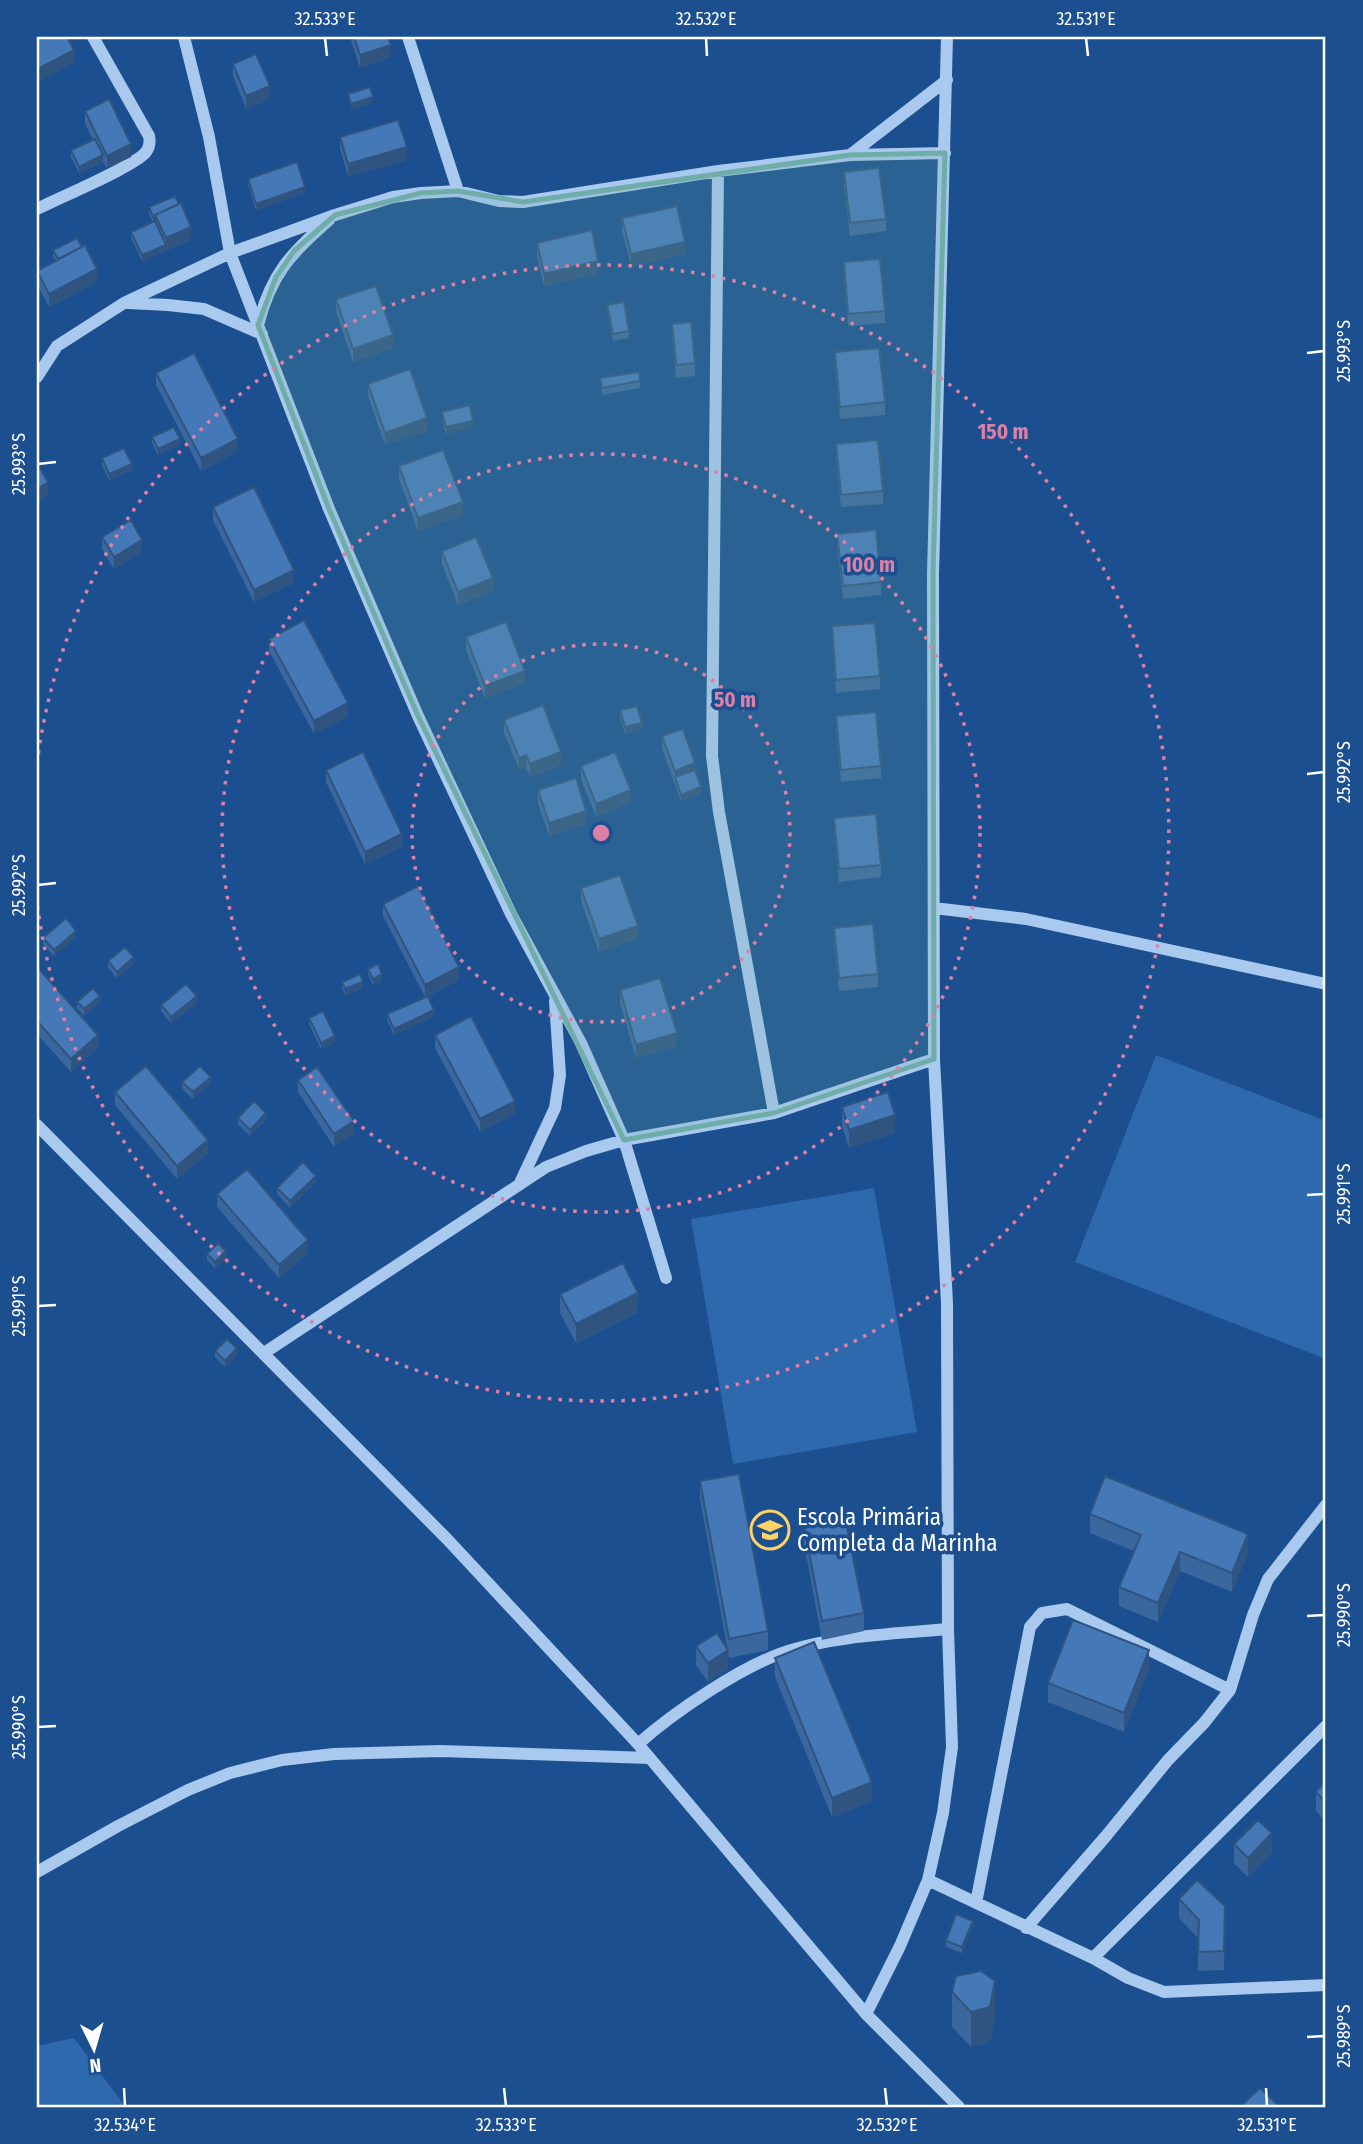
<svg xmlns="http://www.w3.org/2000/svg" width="1363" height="2144" font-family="'Fira Sans Condensed',sans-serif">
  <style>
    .green { fill: #2e69ad }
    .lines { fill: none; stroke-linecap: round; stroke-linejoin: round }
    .minor { stroke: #a9c9ee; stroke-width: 12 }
    .wall { fill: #3a679d }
    .shaded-wall { fill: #305480 }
    .building { fill: #4478b7; stroke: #305480; stroke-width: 2 }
    .marked { fill: #6fada8; fill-opacity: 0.2; stroke: #6fada8; stroke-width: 5; stroke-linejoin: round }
    .ticks { fill: none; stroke: #fff; stroke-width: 2.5 }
    .ring { fill: none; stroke: #dd80a5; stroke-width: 3.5; stroke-dasharray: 3.5 7 }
    .labels { text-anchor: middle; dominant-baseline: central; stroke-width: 7; stroke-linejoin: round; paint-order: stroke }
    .poi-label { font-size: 23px; fill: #fff; stroke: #1b4f8f; text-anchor: start }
    .centre { fill: #dd80a5; stroke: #1b4f8f; stroke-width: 3.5 }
    .ring-label { font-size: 21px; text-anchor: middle; font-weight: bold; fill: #dd80a5; stroke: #1b4f8f; stroke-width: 7; stroke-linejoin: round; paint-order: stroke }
    .neatline { fill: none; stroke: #fff; stroke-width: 2.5 }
    .ticks-label { font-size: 18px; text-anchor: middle; fill: #fff }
  </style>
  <rect width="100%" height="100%" fill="#1b4f8f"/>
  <path class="green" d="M1156,1055L1326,1121V1359L1075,1262Z
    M874,1188L917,1432L733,1464L691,1219Z
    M74,2038L125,2106L144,2107H37V2046Z"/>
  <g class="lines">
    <path class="minor" d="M184,37L209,137L230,253L329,509L418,716L511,914L581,1043L624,1140L666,1278
      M408,37L458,191
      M850,155L947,80
      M718,171L712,756L719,812L774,1113
      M37,209C58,198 134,167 146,152C150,147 150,141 149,136L93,37
      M128,303L168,305L204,309L262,334
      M258,325C271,274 291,253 329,220
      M37,377L57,346L124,303L230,253L335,215L393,197L421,193L458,191L499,201L523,202L718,171L850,155L945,153
      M934,908L1026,919L1326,984
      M37,1125L447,1539L638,1744L866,2014L959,2107
      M519,1185L555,1108L560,1075L555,1001
      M264,1353L546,1167L586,1151L624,1140L774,1113L934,1059
      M638,1744C674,1712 743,1665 788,1651C839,1635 895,1634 948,1629
      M37,1872L118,1826L188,1790L230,1773L282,1760L334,1754L440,1751L650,1758
      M928,1880L1093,1958L1128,1978L1164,1992L1326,1985
      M976,1903L1030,1627L1042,1613L1067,1609L1230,1690
      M1026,1928L1106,1836L1168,1760L1204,1723L1230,1690L1253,1615L1268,1579L1326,1505
      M1093,1958L1326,1726
      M866,2014L900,1946L928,1880L943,1813L952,1747L948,1629L947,1303L934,1059L933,574L947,37"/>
  </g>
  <path class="wall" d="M37,37L74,62L38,82L37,79Z
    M350,37H388L391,57L360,68Z
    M233,64L270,99L246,109L233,76Z
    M85,111L131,157L107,168L103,162L79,173L71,157V150L93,140L85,124Z
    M340,137L407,160L348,176L340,149Z
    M844,172L886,219V231L850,236L844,185Z
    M248,179L305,193L256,210L248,185Z
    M149,207L191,240L142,261L131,238V232L153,222L149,214Z
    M622,218L685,254L631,266L622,231Z
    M537,243L598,274L544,286L537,256Z
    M53,250L97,282L49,307L37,284V271L56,261L53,257Z
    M844,262L885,311V323L848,326L844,275Z
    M336,299L393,348L353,362L336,312Z
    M607,305L629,331V338L613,341L607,311Z
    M672,324L695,363V376L676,378L672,336Z
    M835,352L885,402V415L840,419L835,365Z
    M156,373L238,451L201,471L156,385Z
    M600,378L640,381V388L602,395Z
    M368,384L427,431L385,445L368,396Z
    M442,412L473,427L446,434L442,418Z
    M152,437L180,445L158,455L152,443Z
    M836,444L883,491V504L841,507L836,456Z
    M102,458L132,470L109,480L102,465Z
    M399,466L463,515L418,531L399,479Z
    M213,507L294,583L254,602L213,520Z
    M837,534L881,582V595L843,599L837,547Z
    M102,537L142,552L114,569L102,549Z
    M442,551L493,591L458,605L442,564Z
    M832,626L880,676V689L836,693L832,639Z
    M466,637L525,683L485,698L466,650Z
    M269,639L348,716L314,734L269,651Z
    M620,710L642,729L625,734L620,717Z
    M836,716L881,766V778L841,782L836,729Z
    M504,720L561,765L530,777L526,768L519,770L504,732Z
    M662,736L695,770L701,793L681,801L662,749Z
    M581,766L631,802L596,817L581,779Z
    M326,770L402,847L365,864L326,782Z
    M538,790L586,824L549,836L538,803Z
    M834,818L881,865V877L839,882L834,831Z
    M581,888L638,938L599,952L581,901Z
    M383,904L459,980L428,996L434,1016L394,1035L387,1020V1014L425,997L383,916Z
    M834,928L878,974V987L839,991L834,940Z
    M76,937L54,956L43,944V938Z
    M108,961L134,964L117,978L108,968Z
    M368,969L382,981L373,985L368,975Z
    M37,970L98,1047L71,1072L37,1034Z
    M342,982L363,988L345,996L342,988Z
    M620,990L677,1046L636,1058L620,1003Z
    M77,1002H100L84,1016L77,1008Z
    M197,1003L171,1023L161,1011V1005Z
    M309,1018L335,1042L321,1049L309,1024Z
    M435,1035L515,1113L480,1132L435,1048Z
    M298,1080L354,1134L334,1147L298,1092Z
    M182,1082L211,1083L193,1099L182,1088Z
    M115,1092L208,1153L177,1179L115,1105Z
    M842,1107L895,1133L849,1148L842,1126Z
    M238,1118L266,1120L250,1136L238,1124Z
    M316,1182L290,1208L277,1194V1188Z
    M217,1194L308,1253L279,1278L217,1207Z
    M207,1254L226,1258L215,1268L207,1260Z
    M560,1294L638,1312L576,1343L560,1313Z
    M215,1351L237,1355L225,1367L215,1357Z
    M700,1481L768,1631V1650L729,1658L700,1500Z
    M1090,1514L1248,1553L1232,1592L1180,1571L1158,1622L1119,1606V1587L1134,1551L1090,1533Z
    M804,1525L864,1613V1631L822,1640L804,1544Z
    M696,1646L728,1669L708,1682L696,1665Z
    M775,1658L872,1801L832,1817L775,1677Z
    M1149,1668L1124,1732L1048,1702V1683Z
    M1326,1781V1822L1316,1811V1792Z
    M1234,1844L1272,1852L1248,1877L1234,1863Z
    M1179,1899L1225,1925L1224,1970L1198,1971V1938L1179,1918Z
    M973,1927L962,1953L946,1947V1941Z
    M952,1992L995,2016L990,2042L971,2047L952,2027Z"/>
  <path class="shaded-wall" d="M391,45V57L360,68V55Z
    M74,50V62L38,82V69Z
    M270,86V99L246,109V96Z
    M373,97V103L351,110V104Z
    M131,144V157L107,168V156Z
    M407,147V160L348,176V164Z
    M103,155V162L79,173V167Z
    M305,187V193L256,210V204Z
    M191,227V240L142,261V255L166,245V238Z
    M685,242V254L631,266V254Z
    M40,248V254L37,256V249Z
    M598,261V274L544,286V274Z
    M97,269V282L49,307V294Z
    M393,335V348L353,362V349Z
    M427,418V431L385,445V433Z
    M473,421V427L446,434V427Z
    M180,439V445L158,455V449Z
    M238,439V451L201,471V458Z
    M132,464V470L109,480V474Z
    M48,482V495L37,502V489Z
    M463,502V515L418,531V518Z
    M142,540V552L114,569V557Z
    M294,570V583L254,602V590Z
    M493,578V591L458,605V592Z
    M525,671V683L485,698V686Z
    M348,703V716L314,734V721Z
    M642,723V729L625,734V727Z
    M561,752V765L530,777V764Z
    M526,755V768L519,770V758Z
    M695,763V776L675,777V771Z
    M701,787V793L681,801V795Z
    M631,790V802L596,817V804Z
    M586,811V824L549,836V823Z
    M402,834V847L365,864V852Z
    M638,926V938L599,952V939Z
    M76,931V937L54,956V950Z
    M134,957V964L117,978V972Z
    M459,967V980L425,997V985Z
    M382,974V981L373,985V979Z
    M363,982V988L345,996V989Z
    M100,996V1002L84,1016V1009Z
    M197,996V1003L171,1023V1017Z
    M434,1010V1016L394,1035V1029Z
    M677,1033V1046L636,1058V1045Z
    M98,1035V1047L71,1072V1059Z
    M335,1036V1042L321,1049V1043Z
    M211,1077V1083L193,1099V1092Z
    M515,1101V1113L480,1132V1119Z
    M266,1113V1120L250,1136V1130Z
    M895,1115V1133L849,1148V1130Z
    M354,1121V1134L334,1147V1134Z
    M208,1140V1153L177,1179V1166Z
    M316,1176V1182L290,1208V1201Z
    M308,1240V1253L279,1278V1265Z
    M226,1251V1258L215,1268V1262Z
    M638,1293V1312L576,1343V1324Z
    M237,1348V1355L225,1367V1361Z
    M1248,1534V1553L1232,1592V1573Z
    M1180,1552V1571L1158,1622V1603Z
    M728,1650V1669L708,1682V1663Z
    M1149,1650V1668L1124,1732V1713Z
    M872,1782V1801L832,1817V1798Z
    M1272,1833V1852L1248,1877V1858Z
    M973,1921V1927L962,1953V1947Z
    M995,1981V2016L990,2042L971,2047V2012Z"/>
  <path class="building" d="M37,37H67L74,50L38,69L37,67Z
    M354,37H388L391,45L360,55Z
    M256,54L270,86L246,96L233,64Z
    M370,87L373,97L351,104L348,94Z
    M109,99L131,144L107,156L85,111Z
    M398,120L407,147L348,164L340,137Z
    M95,139L103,155L79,167L71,150Z
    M297,162L305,187L256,204L248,179Z
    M879,168L886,219L850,223L844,172Z
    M175,196L179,204L155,215V221L149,207Z
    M181,203L191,227L166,238L155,215Z
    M677,206L685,242L631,254L622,218Z
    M155,221L166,245L142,255L131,232Z
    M592,230L598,261L544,274L537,243Z
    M77,238L82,247L58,259L53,250Z
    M37,240L40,248L37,249Z
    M85,245L97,269L49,294L37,271Z
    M880,259L885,311L848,314L844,262Z
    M376,286L393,335L353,349L336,299Z
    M624,302L629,331L613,334L607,305Z
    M691,322L695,363L676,365L672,324Z
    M879,348L885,402L840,407L835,352Z
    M194,353L238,439L201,458L156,373Z
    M410,369L427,418L385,433L368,384Z
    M639,372L640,381L602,388L600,378Z
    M470,405L473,421L446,427L442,412Z
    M174,427L180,439L158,449L152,437Z
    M878,440L883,491L841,495L836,444Z
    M124,448L132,464L109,474L102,458Z
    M443,450L463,502L418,518L399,466Z
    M37,463L48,482L37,489Z
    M254,487L294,570L254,590L213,507Z
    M131,520L142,540L114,557L102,537Z
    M876,530L881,582L843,586L837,534Z
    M476,537L493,578L458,592L442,551Z
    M304,620L348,703L314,721L269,639Z
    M506,622L525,671L485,686L466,637Z
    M875,623L880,676L836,680L832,626Z
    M543,705L561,752L530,764L526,755L519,758L504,720Z
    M637,706L642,723L625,727L620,710Z
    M876,712L881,766L841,770L836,716Z
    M683,729L695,763L675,771L662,736Z
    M363,752L402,834L365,852L326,770Z
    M615,752L631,790L596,804L581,766Z
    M695,770L701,787L681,795L675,777Z
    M576,778L586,811L549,823L538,790Z
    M876,814L881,865L839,869L834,818Z
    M620,875L638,926L599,939L581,888Z
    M418,886L459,967L425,985L383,904Z
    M66,918L76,931L54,950L43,938Z
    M873,924L878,974L839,978L834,928Z
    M125,947L134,957L117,972L108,961Z
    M378,964L382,974L373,979L368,969Z
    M38,968L98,1035L71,1059L37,1021V970Z
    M360,974L363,982L345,989L342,982Z
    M660,978L677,1033L636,1045L620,990Z
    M186,984L197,996L171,1017L161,1005Z
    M93,988L100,996L84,1009L77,1002Z
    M428,996L434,1010L394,1029L387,1014Z
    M323,1011L335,1036L321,1043L309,1018Z
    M471,1016L515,1101L480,1119L435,1035Z
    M146,1066L208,1140L177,1166L115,1092Z
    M200,1066L211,1077L193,1092L182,1082Z
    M317,1067L354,1121L334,1134L298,1080Z
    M888,1092L895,1115L849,1130L842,1107Z
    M254,1101L266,1113L250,1130L238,1118Z
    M303,1162L316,1176L290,1201L277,1188Z
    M247,1169L308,1240L279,1265L217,1194Z
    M218,1243L226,1251L215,1262L207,1254Z
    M623,1263L638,1293L576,1324L560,1294Z
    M227,1339L237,1348L225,1361L215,1351Z
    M739,1474L768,1631L729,1639L700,1481Z
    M1105,1476L1248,1534L1232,1573L1180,1552L1158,1603L1119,1587L1141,1535L1090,1514Z
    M845,1517L864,1613L822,1621L804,1525Z
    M1073,1620L1149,1650L1124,1713L1048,1683Z
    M717,1633L728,1650L708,1663L696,1646Z
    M814,1642L872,1782L832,1798L775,1658Z
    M1326,1781V1803L1316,1792Z
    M1258,1820L1272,1833L1248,1858L1234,1844Z
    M1197,1880L1225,1906L1224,1951L1198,1952L1199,1920L1179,1899Z
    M956,1914L973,1921L962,1947L946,1941Z
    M981,1971L995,1981L990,2007L971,2012L952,1992L956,1976Z
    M1260,2088L1280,2107H1240Z"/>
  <path class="marked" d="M945,153L933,574L934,1059L774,1113L624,1140L418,716L329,509L258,325L276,277L294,251L335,215L421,193L458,191L523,202L850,155Z"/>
  <path class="ticks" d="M325,38L327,56M706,38L707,56M1086,38L1088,56M1307,353L1324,351M38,464L56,462M1307,774L1324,772M38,885L56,883M1307,1195L1324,1194M38,1306L56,1305M1307,1616L1324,1615M38,1727L56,1726M1307,2037L1324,2036M124,2088L125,2106M504,2088L506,2106M885,2088L887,2106M1266,2088L1267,2106"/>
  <g class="ring">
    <circle cx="601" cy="833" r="189"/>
    <circle cx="601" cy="833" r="379"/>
    <path d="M37 764A568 568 0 1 1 37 902"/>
  </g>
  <defs>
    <symbol id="school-ring" viewBox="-11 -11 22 22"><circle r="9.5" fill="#1b4f8f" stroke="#ffd166" stroke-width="1.5"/><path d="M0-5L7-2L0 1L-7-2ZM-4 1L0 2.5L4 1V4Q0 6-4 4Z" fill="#ffd166"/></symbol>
  </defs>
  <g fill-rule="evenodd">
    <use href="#school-ring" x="748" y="1508" width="44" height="44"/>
  </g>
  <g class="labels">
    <g class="poi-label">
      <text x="797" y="1517">Escola Primária<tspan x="797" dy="26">Completa da Marinha</tspan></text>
    </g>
  </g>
  <circle cx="601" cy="833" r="10" class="centre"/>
  <g class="ring-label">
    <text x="1003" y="439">150 m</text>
    <text x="869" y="572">100 m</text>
    <text x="735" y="707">50 m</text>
  </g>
  <rect width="1363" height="2144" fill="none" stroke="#1b4f8f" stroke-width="77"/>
  <g transform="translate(94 2049) rotate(175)" stroke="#1b4f8f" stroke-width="5" paint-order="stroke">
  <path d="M0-5L12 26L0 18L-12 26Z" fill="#ffffff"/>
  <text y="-10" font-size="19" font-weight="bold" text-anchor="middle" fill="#ffffff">N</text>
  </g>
  <rect x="38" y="38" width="1286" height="2068" class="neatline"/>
  <g class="ticks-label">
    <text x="325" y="25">32.533°E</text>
    <text x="706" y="25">32.532°E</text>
    <text x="1086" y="25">32.531°E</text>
    <text transform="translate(1344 351) rotate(-90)" y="6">25.993°S</text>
    <text transform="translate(19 464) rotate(-90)" y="6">25.993°S</text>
    <text transform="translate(1344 772) rotate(-90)" y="6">25.992°S</text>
    <text transform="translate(19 885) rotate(-90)" y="6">25.992°S</text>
    <text transform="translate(1344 1194) rotate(-90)" y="6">25.991°S</text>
    <text transform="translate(19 1306) rotate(-90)" y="6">25.991°S</text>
    <text transform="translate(1344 1615) rotate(-90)" y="6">25.990°S</text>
    <text transform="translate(19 1727) rotate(-90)" y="6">25.990°S</text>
    <text transform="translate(1344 2036) rotate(-90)" y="6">25.989°S</text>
    <text x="125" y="2131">32.534°E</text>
    <text x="506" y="2131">32.533°E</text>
    <text x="887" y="2131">32.532°E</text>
    <text x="1267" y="2131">32.531°E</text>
  </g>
</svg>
